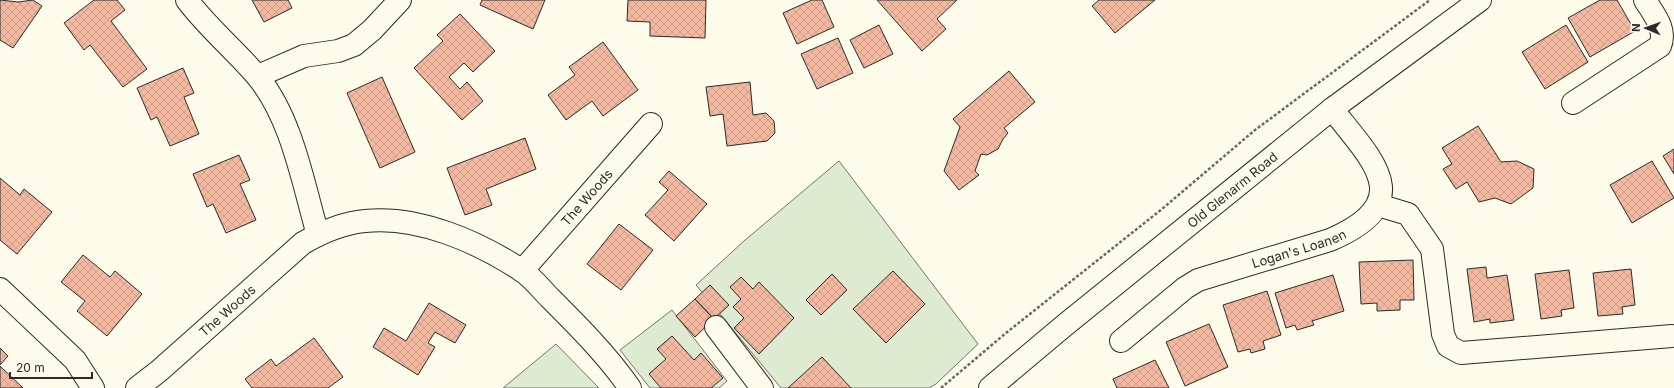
<svg xmlns="http://www.w3.org/2000/svg" width="1674" height="388" font-family="Inter,sans-serif">
  <style>
    .green { fill: #deebd1; stroke: #74746e }
    .building { fill: url(#building-cross-hatch); stroke: #2b2b2b }
    .lines { fill: none; stroke-linecap: round; stroke-linejoin: round }
    .minor-casing { stroke: #2b2b2b; stroke-width: 24 }
    .tertiary-casing { stroke: #2b2b2b; stroke-width: 24 }
    .path { stroke: #6a6964; stroke-width: 2.5; stroke-dasharray: 3 2; stroke-linecap: butt }
    .minor { stroke: #fdfbea; stroke-width: 22 }
    .tertiary { stroke: #fdfbea; stroke-width: 22 }
    .labels { text-anchor: middle; dominant-baseline: central; stroke-width: 3; stroke-linejoin: round; paint-order: stroke }
    .street-label { font-size: 13px; fill: #2b2b2b; stroke: #fdfbea }
  </style>
  <defs>
    <pattern id="building-cross-hatch" width="8" height="8" patternUnits="userSpaceOnUse"><rect width="8" height="8" fill="#f2b8a0"/><path d="M0 0l8 8M0 8l8-8" fill="none" stroke="#d09e8a"/></pattern>
  </defs>
  <rect width="100%" height="100%" fill="#fdfbea"/>
  <path class="green" d="M839,161L978,344L936,384L929,388H781L696,285L744,241Z
    M672,310L727,381L719,388H650L620,350Z
    M556,344L599,388H503Z"/>
  <path class="building" d="M0,0L18,2L33,0L42,6L13,48L0,40Z
    M94,0H117L125,10L111,21L147,69L123,87L90,45L84,50L64,23Z
    M252,0H288L292,8L264,22Z
    M482,0H545L533,29L480,5Z
    M628,0H706L705,38L650,36V22L627,21Z
    M812,0H822L834,27L797,44L783,13Z
    M877,0H957L937,19L946,29L922,51Z
    M1099,0H1155L1115,33L1092,6Z
    M1600,0H1617L1635,31L1590,57L1568,18Z
    M460,14L495,51L473,72L464,63L449,77L460,89L467,82L483,101L462,120L414,68L443,41L437,35Z
    M879,25L893,54L864,68L850,40Z
    M1566,25L1588,62L1545,89L1522,52Z
    M838,38L853,73L817,89L801,54Z
    M603,42L638,90L603,116L592,101L566,120L548,95L575,75L569,67Z
    M183,68L194,93L184,97L199,134L170,146L157,117L151,120L137,88Z
    M1009,71L1035,102L1004,128L1008,133L1003,139L998,149L987,155L981,154L975,171L979,175L959,190L944,171L960,127L953,119Z
    M382,77L415,152L380,168L347,93Z
    M750,82L753,115L766,113L774,121L775,133L767,141L727,146L723,114L710,116L706,87Z
    M1478,126L1501,162L1517,161L1534,169L1533,188L1511,204L1495,198L1479,202L1467,182L1456,189L1443,169L1452,164L1442,148Z
    M525,138L536,169L486,189L492,205L465,215L447,168Z
    M1674,149V174L1663,156Z
    M239,155L250,180L240,184L256,220L226,233L213,204L207,207L193,174Z
    M1652,161L1674,198L1632,223L1610,185Z
    M669,171L707,204L674,241L645,215L668,190L659,182Z
    M0,178L20,195L24,189L52,212L17,254L0,240Z
    M619,224L653,250L621,290L587,264Z
    M83,255L110,277L115,271L142,294L107,336L77,311L85,301L61,282Z
    M1413,260L1414,300H1400V310L1377,311V303L1361,304L1359,262Z
    M1486,267L1487,278L1507,275L1514,320L1490,323V319L1474,322L1467,269Z
    M1631,269L1635,305L1622,307L1623,314L1598,316L1593,273Z
    M1569,270L1574,308L1561,310L1562,316L1541,319L1535,274Z
    M893,271L925,304L886,343L853,309Z
    M832,274L847,290L821,315L806,300Z
    M1333,275L1344,311L1312,321L1314,325L1297,330L1295,325L1286,328L1275,293Z
    M741,277L753,289L759,282L794,318L759,354L734,328L744,318L733,307L741,299L730,287Z
    M710,285L729,305L714,319L695,299Z
    M1267,291L1281,335L1263,341L1265,349L1251,353L1250,349L1238,352L1223,305Z
    M695,299L714,319L695,337L676,316Z
    M429,303L466,325L455,343L435,332L428,343L435,347L418,375L373,347L384,328L406,341Z
    M1209,324L1228,367L1185,386L1166,342Z
    M672,336L694,360L701,353L723,378L711,388H661L649,374L666,359L657,349Z
    M314,338L343,377L328,388H252L245,379L271,359L276,366Z
    M0,348L8,356L0,365Z
    M822,357L851,388H788Z
    M1155,360L1169,388H1117L1113,379Z
    M0,366L23,388H0Z"/>
  <g class="lines">
    <defs>
      <g id="minor">
        <path d="M187,0C208,28 235,50 257,76C292,118 303,183 318,235"/>
        <path d="M258,76L304,56L338,51L354,45L372,30L400,0"/>
        <path d="M1573,103L1660,46C1667,29 1654,15 1645,0"/>
        <path d="M1378,205L1408,214L1432,249L1443,334L1448,346L1461,353L1672,336"/>
        <path id="s1" d="M522,271L651,124"/>
        <path d="M0,289L75,360L93,388"/>
        <path d="M716,327L762,388"/>
        <path id="s2" d="M1121,341L1185,288L1198,280L1330,240C1419,202 1373,161 1332,109"/>
        <path id="s3" d="M137,388L159,371L303,243C322,232 343,223 365,221C418,215 478,242 521,270C532,277 541,289 550,298C578,326 607,355 630,388"/>
      </g>
      <g id="tertiary">
        <path id="s4" d="M990,388L1065,325L1332,109L1480,0"/>
      </g>
    </defs>
    <use href="#minor" class="minor-casing"/>
    <use href="#tertiary" class="tertiary-casing"/>
    <path class="path" d="M941,388L1006,333L1162,209L1255,130L1430,0"/>
    <use href="#minor" class="minor"/>
    <use href="#tertiary" class="tertiary"/>
  </g>
  <g class="labels">
    <g class="street-label">
      <text stroke="none"><textPath href="#s4" startOffset="313">Old Glenarm Road</textPath></text>
      <text stroke="none"><textPath href="#s1" startOffset="98">The Woods</textPath></text>
      <text stroke="none"><textPath href="#s2" startOffset="204">Logan's Loanen</textPath></text>
      <text stroke="none"><textPath href="#s3" startOffset="119">The Woods</textPath></text>
    </g>
  </g>
  <g transform="translate(1646 28) rotate(272)" stroke="#fdfbea" stroke-width="3" paint-order="stroke">
  <path d="M0-3L7 15L0 10L-7 15Z" fill="#2b2b2b"/>
  <text y="-6" font-size="11" font-weight="bold" text-anchor="middle" fill="#2b2b2b">N</text>
  </g>
  <path d="M10 372v6h82v-6" fill="none" stroke="#2b2b2b" stroke-width="2"/>
  <text x="16" y="372" font-size="12" fill="#2b2b2b" stroke="#fdfbea" stroke-width="3" paint-order="stroke">20 m</text>
</svg>
